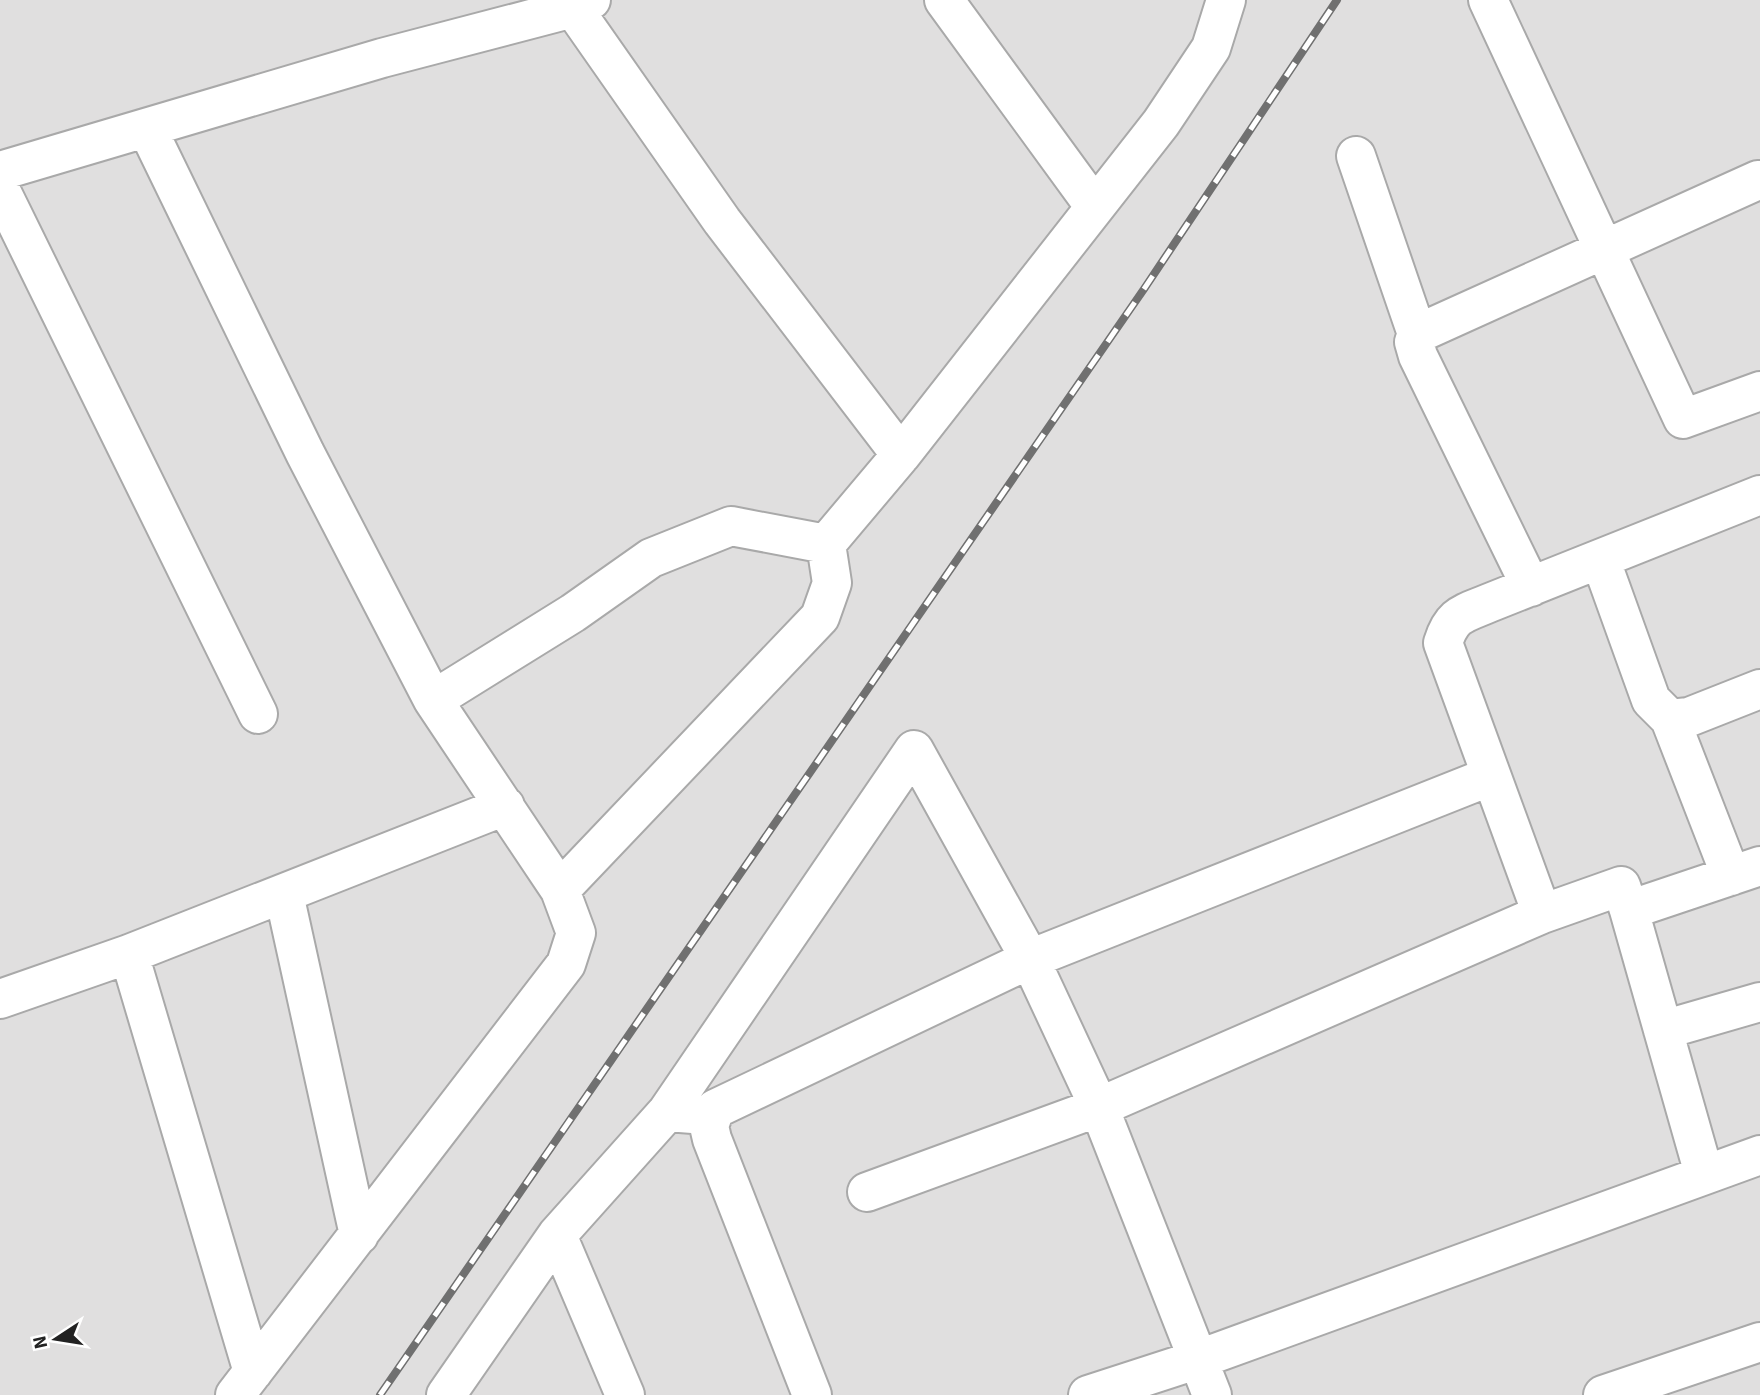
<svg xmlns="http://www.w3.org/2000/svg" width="1760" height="1395" font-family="'Source Sans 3',sans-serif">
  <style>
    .residential { fill: #e0dfdf }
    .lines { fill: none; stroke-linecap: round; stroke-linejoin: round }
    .minor-casing { stroke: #a9a9a9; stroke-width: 42 }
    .minor { stroke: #fff; stroke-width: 38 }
    .rail-casing { stroke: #707070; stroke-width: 8 }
    .rail { stroke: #fff; stroke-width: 5; stroke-dasharray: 16; stroke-linecap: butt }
  </style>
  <rect width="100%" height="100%" fill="#f2efe9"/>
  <path class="residential" d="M0,0H1760V1395H0Z"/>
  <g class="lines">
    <defs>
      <path id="minor" d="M944,0L1095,207
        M1488,0L1683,419L1760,391
        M573,8L722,221L901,455
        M147,128L305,453L433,700L573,613L651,558L731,526L826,544L901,455L1161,123L1211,48L1226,0
        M1356,156L1417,334
        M0,171L382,58L573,8L591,0
        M0,189L258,714
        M1601,561L1651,700L1670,719L1689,717L1760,689
        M1531,587L1418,356L1414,342L1417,334L1758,180
        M1670,719L1731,876
        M560,890L820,617L832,583L826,544
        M284,894L359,1235
        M1629,910L1704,1174
        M1542,914L1443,643C1452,614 1463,614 1489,603L1760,495
        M129,954L253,1372
        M0,999L129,954L505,806
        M1663,1030L1760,1002
        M667,1112L914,750L1030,959L1099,1107L1212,1395
        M867,1192L1099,1107L1542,914L1621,886L1629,910L1760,866
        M557,1235L625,1395
        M235,1395L566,964L576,933L560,890L433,700
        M446,1395L557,1235L667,1112L693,1114
        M812,1395L712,1139L709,1126L715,1109L1030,959L1491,776
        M1088,1395L1199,1359L1760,1155
        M1603,1395L1760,1342"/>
    </defs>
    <use href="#minor" class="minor-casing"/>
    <use href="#minor" class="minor"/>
    <defs>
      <path id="rail" d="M380,1395L1144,289L1337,0"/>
    </defs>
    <use href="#rail" class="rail-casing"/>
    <use href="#rail" class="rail"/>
  </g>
  <g transform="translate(56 1339) rotate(258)" stroke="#ffffff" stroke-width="5" paint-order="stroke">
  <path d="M0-5L12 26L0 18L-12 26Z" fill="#222222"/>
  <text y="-10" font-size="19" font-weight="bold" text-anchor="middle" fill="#222222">N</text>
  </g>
</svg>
